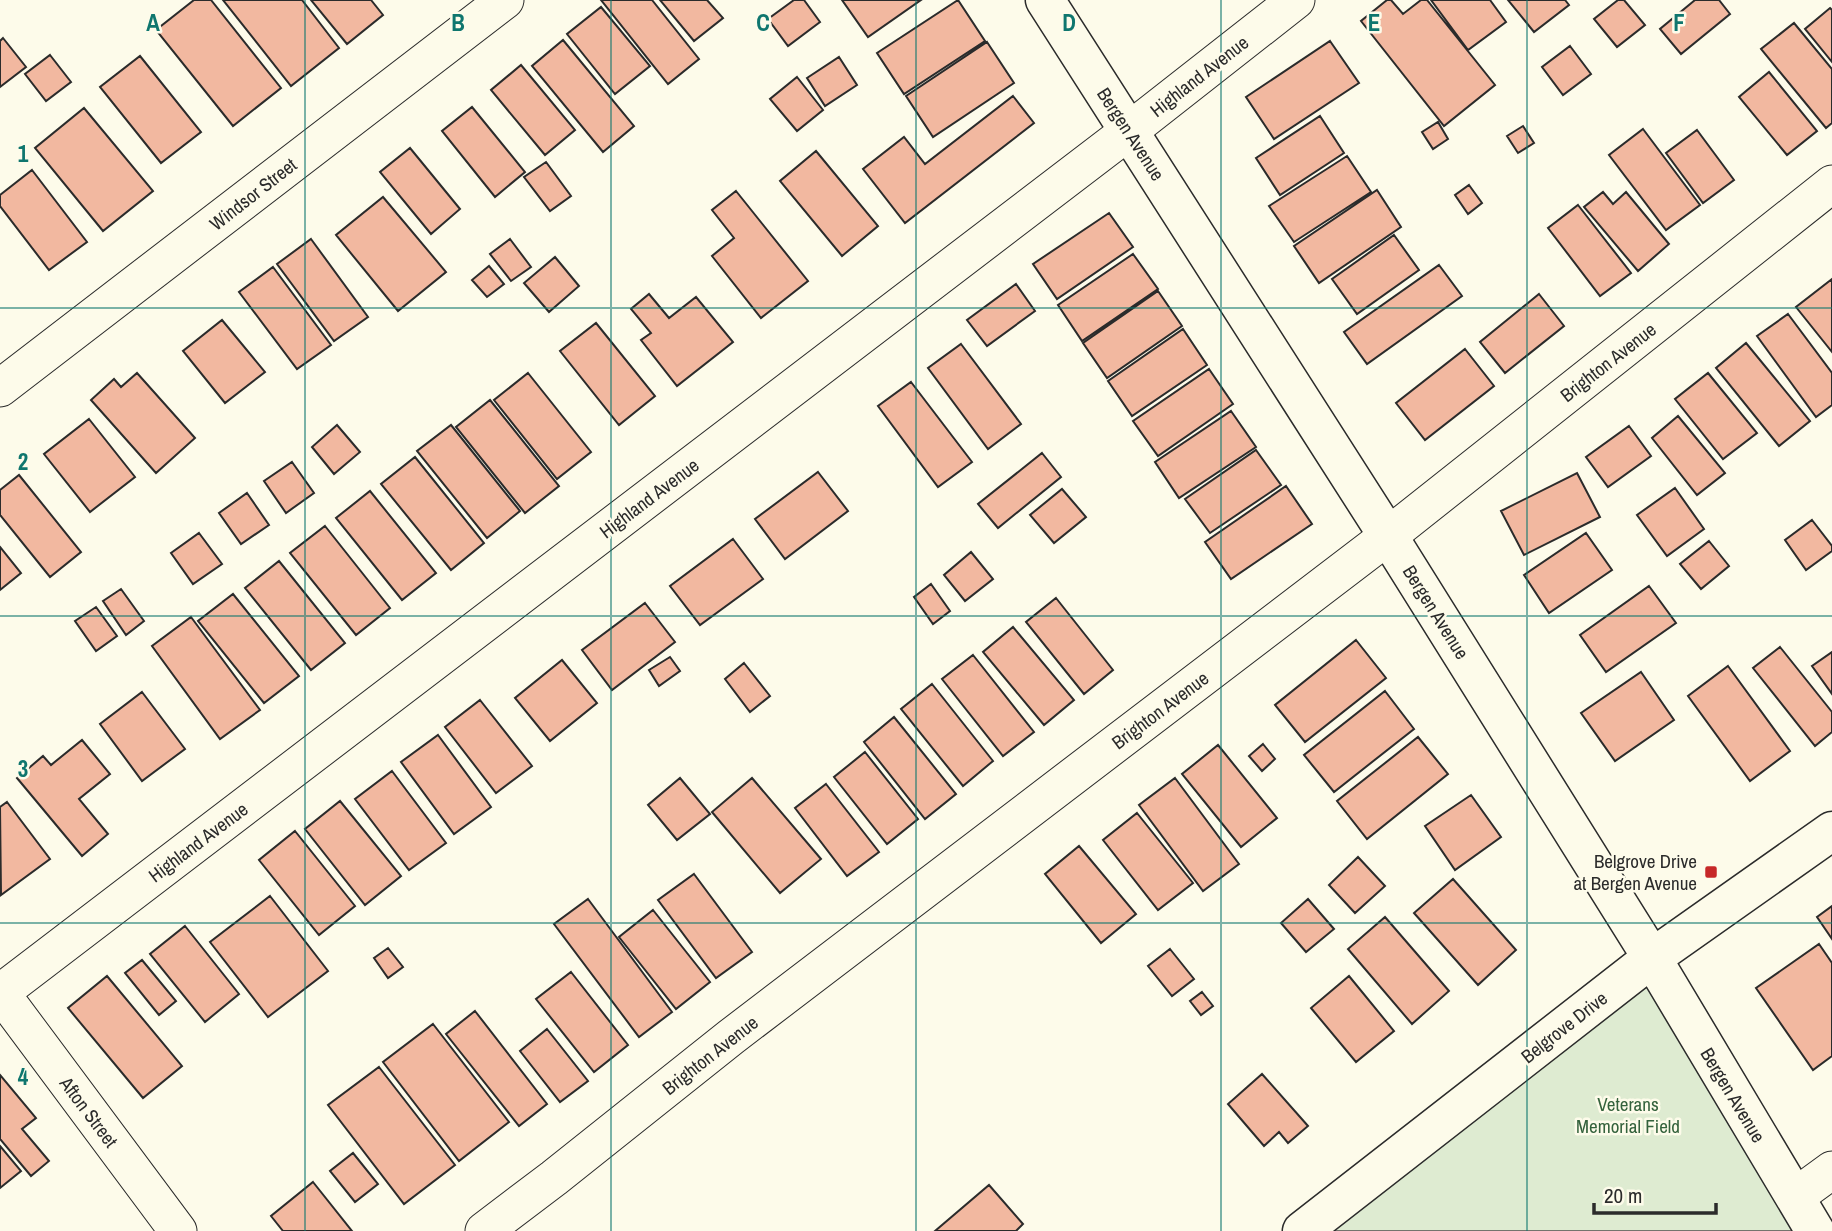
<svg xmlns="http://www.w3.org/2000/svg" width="1832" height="1231" font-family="'Archivo Narrow',sans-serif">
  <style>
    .green { fill: #deebd1; stroke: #74746e; stroke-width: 2 }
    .building { fill: #f2b8a0; stroke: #2b2b2b; stroke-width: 2 }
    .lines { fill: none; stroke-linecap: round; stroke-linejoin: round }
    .minor-casing { stroke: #2b2b2b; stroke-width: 39 }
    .tertiary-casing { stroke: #2b2b2b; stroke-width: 41 }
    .minor { stroke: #fdfbea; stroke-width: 37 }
    .tertiary { stroke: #fdfbea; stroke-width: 38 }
    .grid { fill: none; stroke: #0f766e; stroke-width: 2; stroke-opacity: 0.55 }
    .poi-dot { fill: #c62828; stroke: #fdfbea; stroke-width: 2.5 }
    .labels { text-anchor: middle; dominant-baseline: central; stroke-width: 5; stroke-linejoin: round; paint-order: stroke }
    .street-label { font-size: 19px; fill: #2b2b2b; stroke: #fdfbea }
    .poi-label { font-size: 19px; fill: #2b2b2b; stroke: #fdfbea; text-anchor: end }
    .park-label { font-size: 19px; fill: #34623c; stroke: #fdfbea }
    .grid-label { font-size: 23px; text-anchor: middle; font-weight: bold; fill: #0f766e; stroke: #fdfbea; stroke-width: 5; stroke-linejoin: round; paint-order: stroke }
  </style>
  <rect width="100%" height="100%" fill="#fdfbea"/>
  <path class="green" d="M1661,943L1831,1231H1293Z"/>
  <path class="building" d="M194,0H211L281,88L233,126L156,30Z
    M223,0H302L339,48L291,86Z
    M311,0H371L383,15L347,44Z
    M601,0H652L699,59L668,84Z
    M660,0H707L723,18L694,41Z
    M794,0H804L820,22L788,46L768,19Z
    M842,0H921L868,37Z
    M958,0L985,41L904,94L877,53Z
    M1387,0H1391L1403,14L1421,0H1427L1495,85L1444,126L1361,21Z
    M1431,0H1490L1506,22L1468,50Z
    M1508,0H1565L1569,5L1534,32Z
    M1618,0H1624L1645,25L1617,47L1594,19Z
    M1695,0H1719L1730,14L1681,54L1660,29Z
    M601,7L650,66L615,94L567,34Z
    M1830,8L1832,10V62L1805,29Z
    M1794,23L1832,69V123L1826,128L1761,49Z
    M3,38L26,67L0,87V41Z
    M563,40L634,126L603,152L532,66Z
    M1330,41L1359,83L1274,139L1246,97Z
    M987,42L1014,83L933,137L906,96Z
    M1570,46L1591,74L1563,95L1542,67Z
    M50,55L71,82L46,101L25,74Z
    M140,56L201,132L161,163L100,87Z
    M839,57L857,85L825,106L807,78Z
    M521,65L575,130L545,155L491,90Z
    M1769,72L1817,131L1787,155L1739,97Z
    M797,77L823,110L797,131L770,99Z
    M1013,96L1034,123L905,223L863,169L904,137L925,164Z
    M472,107L525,172L495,197L442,131Z
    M84,108L153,191L103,231L35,148Z
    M1320,116L1344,153L1280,195L1256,158Z
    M1438,122L1448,139L1433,149L1422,132Z
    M1523,126L1534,143L1518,153L1507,136Z
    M1643,129L1700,205L1666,230L1609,155Z
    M1697,130L1734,180L1703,203L1666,153Z
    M410,148L460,209L431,234L380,172Z
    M816,151L878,226L842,256L780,181Z
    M1347,156L1371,192L1294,242L1269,206Z
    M546,162L571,196L550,211L524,177Z
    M32,170L87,242L49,270L0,206V195Z
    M1469,185L1482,203L1468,214L1455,195Z
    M1377,190L1401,227L1319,283L1294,246Z
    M736,191L808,281L761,318L712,256L734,238L712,210Z
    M1603,192L1613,204L1626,192L1669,244L1638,271L1584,207Z
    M383,197L446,272L398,311L336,235Z
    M1578,205L1631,273L1600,296L1548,228Z
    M1109,213L1133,247L1057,299L1033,264Z
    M1394,235L1419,270L1357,314L1332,279Z
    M311,239L368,317L334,341L277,264Z
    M510,239L531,267L511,281L490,254Z
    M1133,254L1158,289L1082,341L1058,305Z
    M555,257L579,286L549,312L524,283Z
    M1439,265L1462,296L1367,364L1344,332Z
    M489,266L504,284L487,297L472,280Z
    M273,267L331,345L297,369L239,292Z
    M1832,279V352L1796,307Z
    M1016,284L1035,311L987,346L967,320Z
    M1158,291L1182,326L1107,378L1083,343Z
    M649,294L669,318L696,297L733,342L677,386L641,340L651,333L631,309Z
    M1539,294L1564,326L1505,373L1480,342Z
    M1788,314L1832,373V405L1816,417L1757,336Z
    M222,320L265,372L225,403L183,351Z
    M596,323L655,396L619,425L560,351Z
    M1183,329L1207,365L1132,416L1108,381Z
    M1746,343L1810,421L1779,446L1716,368Z
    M961,344L1021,424L988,449L928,368Z
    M1465,349L1494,386L1425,440L1396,403Z
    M1209,369L1233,404L1158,456L1133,421Z
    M137,373L195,438L156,473L91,400L114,379L121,387Z
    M528,373L591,452L557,479L494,400Z
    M1708,373L1757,433L1723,459L1675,399Z
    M911,382L972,462L938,487L878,406Z
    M490,400L559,486L525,513L456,427Z
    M1231,411L1256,447L1179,498L1155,462Z
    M1678,416L1725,473L1697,495L1652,438Z
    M89,419L135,477L90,512L44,454Z
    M337,425L360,452L334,474L312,447Z
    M451,425L520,511L487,538L417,451Z
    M1629,426L1651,456L1608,487L1586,457Z
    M1256,450L1281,485L1210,533L1185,499Z
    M1042,453L1061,477L998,528L978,504Z
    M415,457L484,543L451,570L381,484Z
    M292,462L314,493L286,513L264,481Z
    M818,472L848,511L785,559L755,519Z
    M1577,473L1600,517L1524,555L1501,511Z
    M19,475L81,552L50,577L0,515V490Z
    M1286,486L1312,524L1231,579L1205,542Z
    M1675,488L1704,529L1667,556L1637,515Z
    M1062,489L1086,517L1054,543L1030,515Z
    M370,491L436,573L402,600L336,518Z
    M247,493L269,525L241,544L219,513Z
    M1812,520L1832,546V551L1806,570L1785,540Z
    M325,526L390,608L356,635L290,553Z
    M199,533L222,564L193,584L171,553Z
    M1586,533L1612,570L1549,613L1524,575Z
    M733,539L763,579L700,625L670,586Z
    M1709,541L1729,566L1701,589L1680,564Z
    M0,547L21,573L0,590Z
    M971,552L993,579L965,601L944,575Z
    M279,561L345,643L311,670L245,588Z
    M931,584L950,611L933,624L914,597Z
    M1649,586L1676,623L1606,672L1580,635Z
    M121,589L144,621L126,635L103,601Z
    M233,594L299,676L264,703L198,621Z
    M1056,598L1113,670L1084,694L1026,622Z
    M645,603L675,642L612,690L582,650Z
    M96,607L117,636L96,651L75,621Z
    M191,617L260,710L220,739L152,646Z
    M1013,627L1074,700L1044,725L983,652Z
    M1356,640L1386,678L1305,742L1275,705Z
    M1780,647L1832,712V732L1815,746L1753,668Z
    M1832,652V694L1812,666Z
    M973,655L1034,732L1003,756L942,679Z
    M670,657L680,671L659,686L649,670Z
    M562,660L597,703L550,741L515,698Z
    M744,663L770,696L750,712L725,679Z
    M1728,666L1790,751L1750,781L1688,696Z
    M1641,672L1674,720L1615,761L1581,713Z
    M932,684L993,761L963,786L901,709Z
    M1385,691L1414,729L1334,792L1304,755Z
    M142,692L185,749L142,781L100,724Z
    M480,700L532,766L496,793L445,727Z
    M894,717L956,794L925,819L864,742Z
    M438,735L491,807L454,834L401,762Z
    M1418,737L1448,774L1367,839L1337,801Z
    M82,740L110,774L79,799L108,834L82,856L17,778L43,756L51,765Z
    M1263,744L1275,759L1262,771L1249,756Z
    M1218,745L1277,818L1241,847L1182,774Z
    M865,752L918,819L887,844L834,777Z
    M392,771L446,843L409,870L355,799Z
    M680,778L710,814L677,840L648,805Z
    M752,778L821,859L780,893L712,812Z
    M1175,778L1239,864L1203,891L1139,805Z
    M826,784L879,852L847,876L795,808Z
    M1471,795L1501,837L1455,870L1425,826Z
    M340,801L401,876L365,905L305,829Z
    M7,802L50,859L1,895L0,807Z
    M1137,813L1193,883L1158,910L1103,840Z
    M295,831L355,906L319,935L259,860Z
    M1079,846L1136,914L1101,943L1045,874Z
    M1358,857L1385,886L1355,913L1329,885Z
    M694,874L752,952L716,978L658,900Z
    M1453,879L1516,950L1478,985L1414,913Z
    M270,896L328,971L268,1017L210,942Z
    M588,899L672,1012L639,1037L554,924Z
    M1308,899L1334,929L1306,952L1281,923Z
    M1832,906V939L1817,917Z
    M653,910L710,982L676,1009L619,937Z
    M1385,917L1449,991L1412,1024L1348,949Z
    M185,926L239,994L205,1022L150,954Z
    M1819,944L1832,963V1056L1813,1070L1756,988Z
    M388,948L403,967L388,978L374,958Z
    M1170,949L1194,979L1172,996L1148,966Z
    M142,960L176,1001L159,1015L125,973Z
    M571,972L628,1045L594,1072L536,999Z
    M107,976L182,1066L143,1098L68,1008Z
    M1349,976L1394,1031L1356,1062L1311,1008Z
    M1202,992L1213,1006L1201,1015L1190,1001Z
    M475,1011L547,1104L519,1126L446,1034Z
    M433,1024L509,1122L459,1161L383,1062Z
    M547,1029L588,1081L560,1102L520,1051Z
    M379,1067L455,1165L404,1204L328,1105Z
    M1262,1074L1308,1126L1288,1143L1279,1132L1264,1146L1228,1104Z
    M0,1075L36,1118L22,1129L49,1161L31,1176L0,1139Z
    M0,1146L21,1171L0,1188Z
    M353,1153L378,1184L355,1202L330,1171Z
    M313,1182L352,1231H283L271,1216Z
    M989,1185L1023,1224L1016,1231H935Z"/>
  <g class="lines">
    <defs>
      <path id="minor" d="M0,388L505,0
        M0,992L178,1231
        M0,993L1129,131L1296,0
        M1795,1197L1832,1170
        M484,1231L554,1178L731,1037L1388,536L1832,184"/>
      <path id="tertiary" d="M1045,0L1388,536L1652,958L1815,1231
        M1302,1231L1652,958L1832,831"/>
    </defs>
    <use href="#minor" class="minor-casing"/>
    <use href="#tertiary" class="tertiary-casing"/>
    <use href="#minor" class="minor"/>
    <use href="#tertiary" class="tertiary"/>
  </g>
  <path class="grid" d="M305,0V1231M611,0V1231M916,0V1231M1221,0V1231M1527,0V1231M0,308H1832M0,616H1832M0,923H1832"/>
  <rect class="poi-dot" x="1704" y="865" width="14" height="14" rx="3.5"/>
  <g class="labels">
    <g class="street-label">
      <text transform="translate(1199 76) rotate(-38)">Highland Avenue</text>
      <text transform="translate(1131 134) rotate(57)">Bergen Avenue</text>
      <text transform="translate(253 194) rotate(-38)">Windsor Street</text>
      <text transform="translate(1608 362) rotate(-38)">Brighton Avenue</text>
      <text transform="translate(649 498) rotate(-37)">Highland Avenue</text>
      <text transform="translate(1436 612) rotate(58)">Bergen Avenue</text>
      <text transform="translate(1160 710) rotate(-37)">Brighton Avenue</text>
      <text transform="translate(198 842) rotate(-37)">Highland Avenue</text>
      <text transform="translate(1564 1027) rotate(-38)">Belgrove Drive</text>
      <text transform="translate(710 1055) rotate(-38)">Brighton Avenue</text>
      <text transform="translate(1733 1095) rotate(59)">Bergen Avenue</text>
      <text transform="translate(89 1112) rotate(53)">Afton Street</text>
    </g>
    <g class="poi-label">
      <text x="1697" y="861">Belgrove Drive<tspan x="1697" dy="22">at Bergen Avenue</tspan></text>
    </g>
    <g class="park-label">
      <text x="1628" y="1104">Veterans<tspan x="1628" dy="22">Memorial Field</tspan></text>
    </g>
  </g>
  <g class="grid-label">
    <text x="153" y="31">A</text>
    <text x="458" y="31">B</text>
    <text x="763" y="31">C</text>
    <text x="1069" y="31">D</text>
    <text x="1374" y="31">E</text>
    <text x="1679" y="31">F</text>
    <text x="23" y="162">1</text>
    <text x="23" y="470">2</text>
    <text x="23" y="777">3</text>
    <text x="23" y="1085">4</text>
  </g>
  <path d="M1594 1203v10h122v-10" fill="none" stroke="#2b2b2b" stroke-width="3.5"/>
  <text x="1604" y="1203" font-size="21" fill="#2b2b2b" stroke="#fdfbea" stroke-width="5" paint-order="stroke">20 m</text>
</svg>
